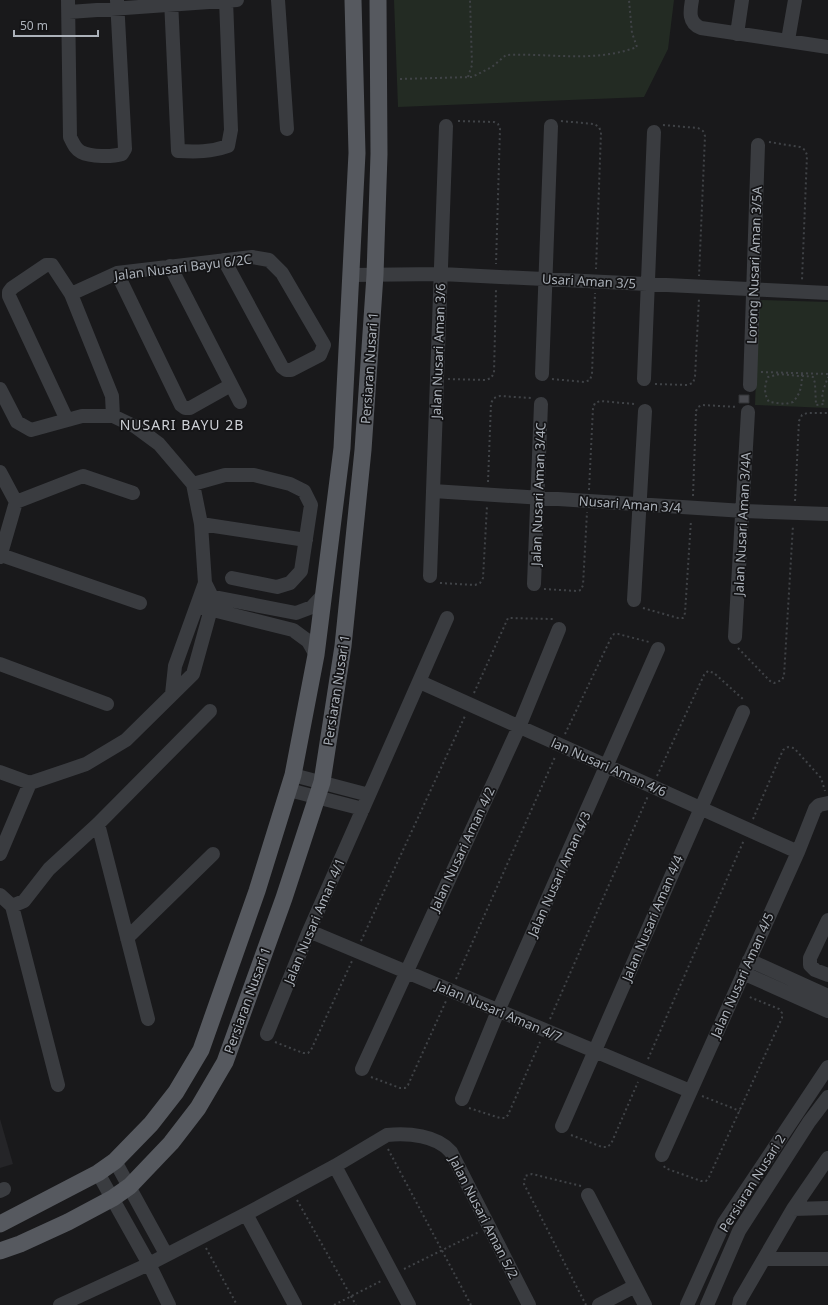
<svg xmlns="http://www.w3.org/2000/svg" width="828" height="1305" font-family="'Noto Sans',sans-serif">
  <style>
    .built { fill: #252528 }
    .green { fill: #232b23 }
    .building { fill: #48494e; stroke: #333437 }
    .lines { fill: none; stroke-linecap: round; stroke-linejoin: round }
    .path { stroke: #404347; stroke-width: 2; stroke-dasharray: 2 3; stroke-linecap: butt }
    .minor { stroke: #3a3c40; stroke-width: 14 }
    .major { stroke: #56595f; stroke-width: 17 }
    .labels { text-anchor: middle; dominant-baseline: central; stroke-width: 3.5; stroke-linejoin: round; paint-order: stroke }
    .street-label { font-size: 13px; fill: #acb2ba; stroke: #141416 }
    .neighbourhood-label { font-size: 14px; letter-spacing: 1px; fill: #cdd0d6; stroke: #141416 }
  </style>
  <rect width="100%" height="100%" fill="#19191b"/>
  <path class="built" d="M0,1119L13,1164L0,1168Z"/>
  <path class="green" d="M394,0H674L668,49L644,97L398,107Z
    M759,300L828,302V408L755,405Z"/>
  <path class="building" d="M739,395H749V403H739Z"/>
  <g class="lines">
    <path class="path" d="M468,77L472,65L470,0
      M400,79L472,77L492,67L506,55C550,53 595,63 637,47L632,33L629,0
      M458,121L494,122L498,124L500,129L496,264
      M561,121L594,124L599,127L601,132L596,269
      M663,125L698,128L703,131L705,136L699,276
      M769,142L800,147L805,150L807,155L802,280
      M761,372L828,374
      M802,374C802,385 801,393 793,402L785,404L769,402C764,394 764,386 768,377L780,374L798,376C803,376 808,376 813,377L815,383L816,405L824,404L822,394L828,377
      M448,379L486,380L491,378L494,373L496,289
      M552,379L584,382L590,380L592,374L595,293
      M655,384L687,385L693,383L695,377L699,298
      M488,482L491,403L494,398L500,396L531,398
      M589,490L593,408L595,403L600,401L635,404
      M693,496L696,411L698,407L702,405L738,407
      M795,501L799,421L802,415L807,413H828
      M440,583L475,585L480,583L483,578L487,506
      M544,589L576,591L581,590L583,585L587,512
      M643,608L678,618H683L685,613L691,520
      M738,648L770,681L774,683L782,680L784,676L793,525
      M474,693L508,618L553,619
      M565,734L611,638L614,634H618L649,642
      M657,776L704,675L708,671L714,673L744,700
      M753,819L783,750L788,747L794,748L821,778L825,791
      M361,941L465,716
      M456,979L555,757
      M550,1019L648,796
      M275,1042L303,1053H308L311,1050L352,961
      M648,1059L744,840
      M371,1077L400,1088H405L408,1085L446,1001
      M702,1096L740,1111
      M469,1108L500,1118H505L508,1115L540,1042
      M571,1135L602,1147H607L611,1144L638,1082
      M388,1149L471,1305
      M664,1166L665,1168L701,1181H706L709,1177L782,1018V1013L779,1009L747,996
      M581,1186L532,1174L525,1176L524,1184L586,1305
      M297,1200L356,1305
      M206,1248L237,1305
      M404,1269L479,1232
      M334,1305L383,1280"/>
    <path class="minor" d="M68,0L70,137C73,143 75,149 81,152C91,157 112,157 122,154L125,149L117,0
      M171,0L178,151C196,152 211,152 228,146L231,130L226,0
      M278,0L287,129
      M692,0C690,11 688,23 701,28L828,47
      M69,12L237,0
      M737,34L742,0
      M788,40L795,0
      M170,266L240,402
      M117,273L181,405L185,408H190L231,385
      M351,275L441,274L828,293
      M71,294L117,273L252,257L269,260L282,273L324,345L320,355L291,370H286L282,367L224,260
      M542,374L551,126
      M644,379L654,132
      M750,385L758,145
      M0,389L17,422L31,430L82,416H113L136,427L159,444L193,484L201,524L205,583
      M67,420L9,296V292L12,288L46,265H52L71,294L112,396L113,416
      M0,472L16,502L0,557
      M193,484L225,475H254L290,484L304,491L311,505L301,571L290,583L277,587L232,578
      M433,491L744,511L828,514
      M16,502L83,476L133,493
      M201,524L306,540
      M1,555L140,603
      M430,576L446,126
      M534,584L541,404
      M204,595L296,613L312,607L324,594
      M634,600L645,411
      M201,607L293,630L308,641L316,655
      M735,637L748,412
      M0,664L107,704
      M420,682L798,852
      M0,772L30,783L86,764L126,740L193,674L211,609L212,597L205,583L175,666L172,694
      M293,775L369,795
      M289,790L363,809
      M98,824L148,1019
      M0,854L30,783
      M0,895L12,906L58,1085
      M12,906L24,901L49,869L98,824L210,711
      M828,920L810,958V965L815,970L828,975
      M309,931L690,1091
      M127,938L213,854
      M749,960L828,996
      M743,973L828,1011
      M267,1034L309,931L447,618
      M362,1069L519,727L559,629
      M462,1099L498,1011L658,649
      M562,1126L743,712
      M662,1155L798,852L815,809L819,805L828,803
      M115,1161L166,1254
      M335,1166L409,1305
      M98,1173L149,1264L169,1305
      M0,1191L4,1189
      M588,1195L645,1305
      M793,1209L828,1208
      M246,1214L295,1305
      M765,1259H828
      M60,1305L149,1264L246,1214L335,1166L387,1135C408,1133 437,1135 451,1152L529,1305
      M599,1305L635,1286
      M687,1305L724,1223L828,1067
      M707,1305L739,1231L809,1122L828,1097
      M739,1305L740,1300L793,1209L828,1158"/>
    <path class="major" d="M0,1224L98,1173L115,1161L151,1124L176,1092L201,1050L257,891L293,775L316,655L342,448L357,153L353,0
      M0,1251L20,1244L68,1222L113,1198L130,1186L171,1143L198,1108L225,1062L284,898L322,782L343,646L363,450L375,275L379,154L378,0"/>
  </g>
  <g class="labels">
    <g class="street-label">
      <text transform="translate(754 265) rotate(-88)">Lorong Nusari Aman 3/5A</text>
      <text transform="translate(183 267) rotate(-7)">Jalan Nusari Bayu 6/2C</text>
      <text transform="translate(589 281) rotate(3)">Usari Aman 3/5</text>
      <text transform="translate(438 351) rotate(-88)">Jalan Nusari Aman 3/6</text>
      <text transform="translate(369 368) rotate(-86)">Persiaran Nusari 1</text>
      <text transform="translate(538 494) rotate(-88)">Jalan Nusari Aman 3/4C</text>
      <text transform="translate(630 504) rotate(4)">Nusari Aman 3/4</text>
      <text transform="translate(742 524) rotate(-87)">Jalan Nusari Aman 3/4A</text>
      <text transform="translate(336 690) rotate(-81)">Persiaran Nusari 1</text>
      <text transform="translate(609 767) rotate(24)">lan Nusari Aman 4/6</text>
      <text transform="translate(462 849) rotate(-65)">Jalan Nusari Aman 4/2</text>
      <text transform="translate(559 874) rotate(-66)">Jalan Nusari Aman 4/3</text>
      <text transform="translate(652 918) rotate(-67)">Jalan Nusari Aman 4/4</text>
      <text transform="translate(314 921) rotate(-67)">Jalan Nusari Aman 4/1</text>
      <text transform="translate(742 975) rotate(-66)">Jalan Nusari Aman 4/5</text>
      <text transform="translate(247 1000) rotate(-70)">Persiaran Nusari 1</text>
      <text transform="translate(499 1011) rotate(23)">Jalan Nusari Aman 4/7</text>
      <text transform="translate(752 1183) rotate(-58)">Persiaran Nusari 2</text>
      <text transform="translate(484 1217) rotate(63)">Jalan Nusari Aman 5/2</text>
    </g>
    <g class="neighbourhood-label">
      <text x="182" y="424">NUSARI BAYU 2B</text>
    </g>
  </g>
  <path d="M14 30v6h84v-6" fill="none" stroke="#acb2ba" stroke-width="2"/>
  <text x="20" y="30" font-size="12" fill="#acb2ba" stroke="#141416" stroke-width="3" paint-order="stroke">50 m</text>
</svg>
